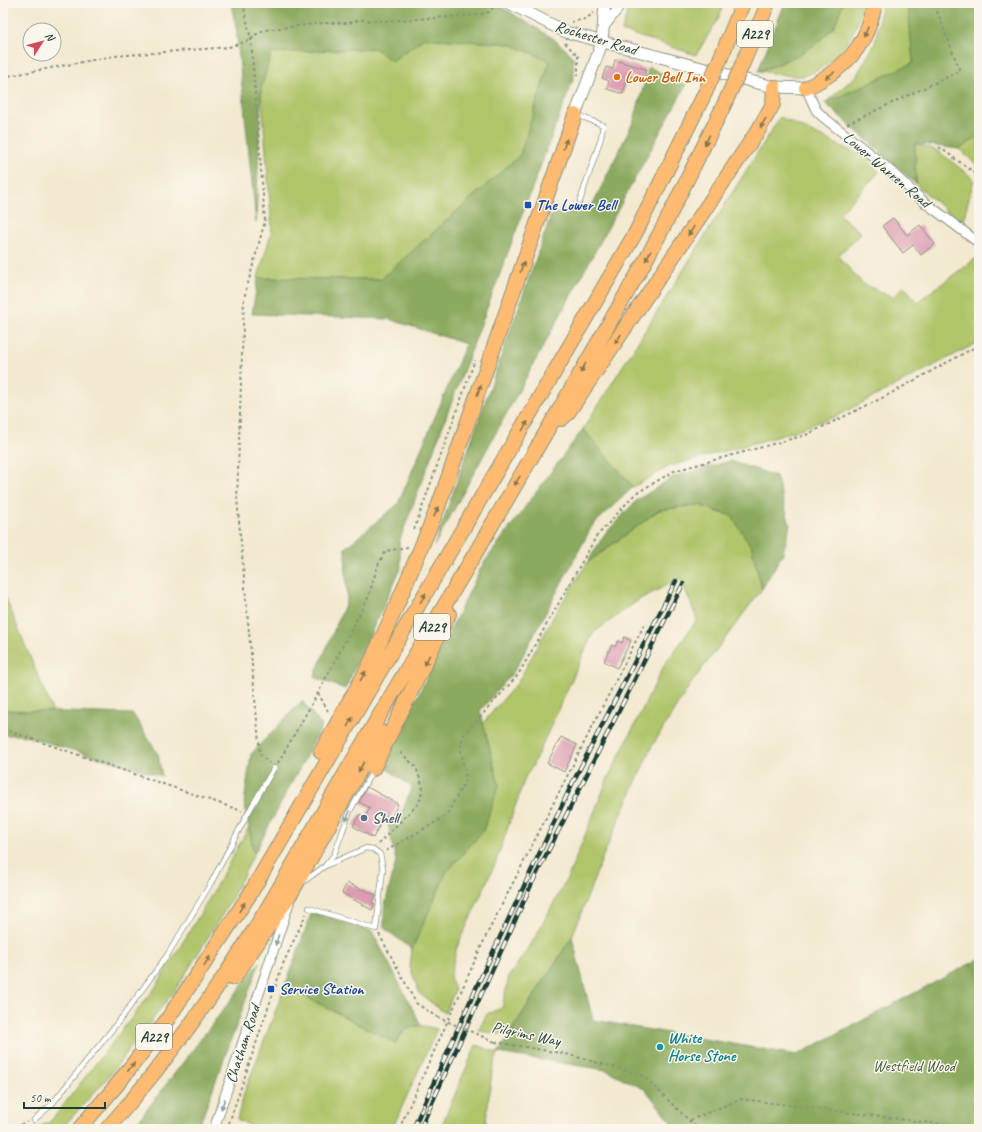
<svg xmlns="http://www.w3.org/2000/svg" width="982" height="1132" font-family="Caveat,sans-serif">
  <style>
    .green { fill: #b0c56a; stroke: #68814f }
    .forest { fill: #8caa5e; stroke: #567449 }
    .building { fill: #dd9db1 }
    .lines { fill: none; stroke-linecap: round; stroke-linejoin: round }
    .service-casing { stroke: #899382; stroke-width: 6 }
    .minor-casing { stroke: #899382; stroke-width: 11 }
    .tertiary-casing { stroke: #899382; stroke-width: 13 }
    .trunk-casing { stroke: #899382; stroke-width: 16 }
    .path { stroke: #899382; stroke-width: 2; stroke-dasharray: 3 3; stroke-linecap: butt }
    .service { stroke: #fff; stroke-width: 4.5 }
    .minor { stroke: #fff; stroke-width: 9 }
    .tertiary { stroke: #fff; stroke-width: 11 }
    .trunk { stroke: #ffbb71; stroke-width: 14 }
    .rail-casing { stroke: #1f3d34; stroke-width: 4.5 }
    .rail { stroke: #fbf7ec; stroke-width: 3; stroke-dasharray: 9; stroke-linecap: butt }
    .trunk-bridge-casing { stroke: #899382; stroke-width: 16; stroke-linecap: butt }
    .path-bridge { stroke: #899382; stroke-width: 2; stroke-dasharray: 3 3; stroke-linecap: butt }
    .trunk-bridge { stroke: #ffbb71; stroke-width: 14 }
    .oneway { fill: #84764f }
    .oneway2 { fill: #8f9e9a }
    .food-dot { fill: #e8710a; stroke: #fbf7ec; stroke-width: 1.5 }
    .transit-dot { fill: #1a4fb4; stroke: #fbf7ec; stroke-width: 1.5 }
    .service-dot { fill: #5c6f8a; stroke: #fbf7ec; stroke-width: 1.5 }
    .culture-dot { fill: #0f9aa8; stroke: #fbf7ec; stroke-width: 1.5 }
    .labels { text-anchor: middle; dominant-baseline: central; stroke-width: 3; stroke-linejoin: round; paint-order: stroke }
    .shield { fill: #fbf7ec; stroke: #61756b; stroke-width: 1 }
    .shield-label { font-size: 15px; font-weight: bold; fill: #1f3d34 }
    .street-label { font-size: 16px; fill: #1f3d34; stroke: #fbf7ec }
    .food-label { font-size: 16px; font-weight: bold; fill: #c56008; stroke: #fbf7ec; text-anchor: start }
    .transit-label { font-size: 16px; font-weight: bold; fill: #164399; stroke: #fbf7ec; text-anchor: start }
    .service-label { font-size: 16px; font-weight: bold; fill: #4e5e75; stroke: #fbf7ec; text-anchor: start }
    .culture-label { font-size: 16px; font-weight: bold; fill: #0d838f; stroke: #fbf7ec; text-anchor: start }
    .park-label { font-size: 16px; fill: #435f42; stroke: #fbf7ec }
  </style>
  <rect width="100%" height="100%" fill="#fbf7ec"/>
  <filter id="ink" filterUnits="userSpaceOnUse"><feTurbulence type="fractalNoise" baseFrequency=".025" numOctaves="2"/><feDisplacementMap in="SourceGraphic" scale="8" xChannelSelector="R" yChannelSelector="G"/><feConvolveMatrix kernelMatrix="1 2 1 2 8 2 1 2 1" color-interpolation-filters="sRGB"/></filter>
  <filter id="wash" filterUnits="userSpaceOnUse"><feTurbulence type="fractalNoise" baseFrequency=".012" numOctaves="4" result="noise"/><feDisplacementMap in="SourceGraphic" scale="16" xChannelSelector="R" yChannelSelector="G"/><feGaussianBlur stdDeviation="0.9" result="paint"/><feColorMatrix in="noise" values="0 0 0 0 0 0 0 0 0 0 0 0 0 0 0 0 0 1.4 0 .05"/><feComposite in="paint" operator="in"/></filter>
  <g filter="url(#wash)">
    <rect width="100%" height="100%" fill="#f3e9d0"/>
    <path class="green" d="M630,3H724L718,19L696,55L622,31Z
      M843,3H863C858,34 836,66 804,76C797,78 768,72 759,71L778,65L833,28Z
      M882,3H908L913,63L825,103L857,75L875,43Z
      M424,38L510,44L550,61L520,155L381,279L258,278L272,230L261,89L271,53L375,48L392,61Z
      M780,117L868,159L879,172L839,214L861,233L838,256L863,284L893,297L904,286L917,302L979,256V342L837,416L783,435L670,466L633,487L583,429Z
      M979,136V167L959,149Z
      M915,143L938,151L974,179L962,225L916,184Z
      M698,505L732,516L752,548L762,589L690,685L651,748L603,856L572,937L508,1035L478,1031L487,1014L502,1008L509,976L532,943L569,875L608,778L665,664L697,620L681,578L640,599L593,633L532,767L526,775L496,862L457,947L450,977L455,990L445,1013L420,994L410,967L412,949L446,873L483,831L499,785L483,723L518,682L555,614L587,563L659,510Z
      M3,592L53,712L3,710Z
      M249,827L254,854L230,902L176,989L105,1081L61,1129H34L50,1122L155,988L205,906Z
      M285,986L395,1043C409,1024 414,1023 437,1029L392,1129H257L237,1119L244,1093Z
      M476,1045L498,1053L492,1071L485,1129H440Z"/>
    <path class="forest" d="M231,3H495L554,39L573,56L574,77L399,542L401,568L345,689L314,677L347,600L345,548L398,504L466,344L389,319L252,314L258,278L381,279L520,155L550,61L510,44L424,38L392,61L374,48L271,53L261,89L256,222L236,28Z
      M785,3H843C840,11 837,23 832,29C814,50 784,63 758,71Z
      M908,3H971L979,14V136L959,149L915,143L916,184L825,103L913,63Z
      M649,67L686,85L434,546L551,216L593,204L634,120Z
      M583,429L633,487L592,526L515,670L480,711L499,785L483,831L446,873L412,949L384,928V909L396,861L388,824L402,812L412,787L383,766L483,564Z
      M730,461L776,476L790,525L783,553L762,589L752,548L732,516L698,505L659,510L587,563L604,535L636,501L673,477Z
      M302,701L322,726L254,854L244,803L251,754Z
      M3,710L133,714L158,754L162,776L21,735H3Z
      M312,911L372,931L421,1025L404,1030L395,1043L285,986Z
      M572,937L593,1020L797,1055L979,959V1129H676L646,1090L606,1070L498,1053Z
      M260,962L198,1129H132Z"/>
    <g id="blocks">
      <path class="building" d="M615,60L646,69L643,80L631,76L630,81L627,80L623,94L607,89L609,81L602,78L606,67L613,69Z
        M893,218L907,235L920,225L935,244L921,255L913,245L903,253L882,226Z
        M624,637L631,641L617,668L604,661L612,645L615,647L618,641L622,643Z
        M561,737L577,745L564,772L547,763Z
        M367,787L398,804L391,818L382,814L376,823L380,825L373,838L353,826L360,814L365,817L370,808L359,802Z
        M347,883L376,895L372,903L375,904L372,910L342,893Z"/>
    </g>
  </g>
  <g filter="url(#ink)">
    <use href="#blocks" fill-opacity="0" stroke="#899382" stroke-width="1"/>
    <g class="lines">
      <defs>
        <path id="service" d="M577,115L603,125L601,138L580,201
          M303,882L325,866L334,855L350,811L373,770
          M309,908L376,929L383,869L380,854L373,849L366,848L325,866
          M34,1120L51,1105L123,1016L168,954L211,883L248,813L274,768"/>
        <path id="minor" d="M604,27L617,10L619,3
          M806,88L816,110L823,117L884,165L923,201L979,243
          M214,1129L289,903"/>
        <path id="tertiary" d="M509,3L566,32L754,82L774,87L806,88
          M575,115L602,43L605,3"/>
        <path id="trunk" d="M721,57L743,3
          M742,65L768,3
          M806,88C845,69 867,47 875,3
          M561,419L567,414L759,129L773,104L774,87
          M321,752L368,668L394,612L438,507L575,115
          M373,769L449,614
          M234,978L293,890L381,732
          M79,1129L116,1086L167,1020L250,894L636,232L704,95
          M107,1129C147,1084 183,1037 217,987C270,910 314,826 362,745C457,585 551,425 644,263L666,222L724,105"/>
      </defs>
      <use href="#service" class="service-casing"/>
      <use href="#minor" class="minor-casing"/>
      <use href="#tertiary" class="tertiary-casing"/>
      <use href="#trunk" class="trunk-casing"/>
      <path class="path" d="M243,3L251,40L265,221L244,298L237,499L260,754L269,763
        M571,22L585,19L594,13
        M565,43L578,56V75
        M3,77L114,56L229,47L251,40L255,35L264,30L323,23H348L360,20L386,21L478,15L489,12L497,3
        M847,124L960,71L934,3
        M939,147L979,176
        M414,530L475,360
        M318,693L328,711
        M3,729L242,811
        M278,763L318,693L368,598L378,565L386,551L408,547
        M378,844L419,803L423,788L416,767L400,752
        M386,851L446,816L466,780L461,751L462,737L518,675L596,537L635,494L674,471L806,435L884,397L979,345
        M379,934L416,1003L437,1017
        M495,1042L566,1054L642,1075L698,1129
        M690,1120L741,1099L978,1129
        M3,1126H17L27,1122
        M227,1129L283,964L306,914
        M399,1129L486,936L644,625"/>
      <use href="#service" class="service"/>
      <use href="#minor" class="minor"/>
      <use href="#tertiary" class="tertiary"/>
      <use href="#trunk" class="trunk"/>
      <defs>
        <path id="rail" d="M413,1129L477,986L573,782L676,581
          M420,1129L532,883L683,584"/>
      </defs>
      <use href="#rail" class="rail-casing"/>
      <use href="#rail" class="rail"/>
      <defs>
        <path id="trunk-bridge" d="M704,95L721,57
          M724,105L742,65"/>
      </defs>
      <use href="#trunk-bridge" class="trunk-bridge-casing"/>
      <path class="path-bridge" d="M437,1017L495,1042"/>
      <use href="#trunk-bridge" class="trunk-bridge"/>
    </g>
    <defs><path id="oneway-solid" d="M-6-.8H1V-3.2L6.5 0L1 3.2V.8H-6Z"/></defs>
    <g class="oneway">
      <use href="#oneway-solid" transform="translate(866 32) rotate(114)"/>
      <use href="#oneway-solid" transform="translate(830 75) rotate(145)"/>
      <use href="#oneway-solid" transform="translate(763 123) rotate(120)"/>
      <use href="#oneway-solid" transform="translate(707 140) rotate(116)"/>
      <use href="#oneway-solid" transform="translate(565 144) rotate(-71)"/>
      <use href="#oneway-solid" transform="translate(691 231) rotate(124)"/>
      <use href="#oneway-solid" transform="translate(648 256) rotate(119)"/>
      <use href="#oneway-solid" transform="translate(522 267) rotate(-71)"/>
      <use href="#oneway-solid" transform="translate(618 339) rotate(124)"/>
      <use href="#oneway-solid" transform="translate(583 368) rotate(120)"/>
      <use href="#oneway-solid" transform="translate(479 390) rotate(-71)"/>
      <use href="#oneway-solid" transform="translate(525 426) rotate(-59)"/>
      <use href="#oneway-solid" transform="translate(517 481) rotate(121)"/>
      <use href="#oneway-solid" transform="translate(436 512) rotate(-67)"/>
      <use href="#oneway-solid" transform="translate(423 598) rotate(-60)"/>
      <use href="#oneway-solid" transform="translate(427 660) rotate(116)"/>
      <use href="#oneway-solid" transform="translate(363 676) rotate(-61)"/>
      <use href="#oneway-solid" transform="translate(350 722) rotate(-59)"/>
      <use href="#oneway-solid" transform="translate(361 767) rotate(119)"/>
      <use href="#oneway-solid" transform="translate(242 907) rotate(-57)"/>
      <use href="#oneway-solid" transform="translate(207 961) rotate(-58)"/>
      <use href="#oneway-solid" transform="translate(131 1067) rotate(-52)"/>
    </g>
    <g class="oneway2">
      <use href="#oneway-solid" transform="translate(348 816) rotate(112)"/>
      <use href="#oneway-solid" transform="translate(277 940) rotate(108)"/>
      <use href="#oneway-solid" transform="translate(223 1104) rotate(109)"/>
    </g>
  </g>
  <circle class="food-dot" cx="617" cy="77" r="4"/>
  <g class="transit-dot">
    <rect x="524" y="201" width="8" height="8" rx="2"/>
    <rect x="267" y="985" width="8" height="8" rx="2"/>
  </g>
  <circle class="service-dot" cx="364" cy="818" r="4"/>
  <circle class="culture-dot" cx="660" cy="1047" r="4"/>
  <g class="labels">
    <g class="shield">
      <rect x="737" y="21" width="36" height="26" rx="3"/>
      <rect x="414" y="614" width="36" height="26" rx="3"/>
      <rect x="136" y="1024" width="36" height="26" rx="3"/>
    </g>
    <g class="shield-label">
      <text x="755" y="34">A229</text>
      <text x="432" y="627">A229</text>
      <text x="154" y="1037">A229</text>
    </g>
    <g class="street-label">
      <text transform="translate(596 38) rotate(17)">Rochester Road</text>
      <text transform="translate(887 170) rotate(40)">Lower Warren Road</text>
      <text transform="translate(526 1034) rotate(12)">Pilgrims Way</text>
      <text transform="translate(243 1044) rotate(-72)">Chatham Road</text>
    </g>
    <g class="food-label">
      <text x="625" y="77">Lower Bell Inn</text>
    </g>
    <g class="transit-label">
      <text x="536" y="205">The Lower Bell</text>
      <text x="279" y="989">Service Station</text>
    </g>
    <g class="service-label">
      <text x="372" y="818">Shell</text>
    </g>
    <g class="culture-label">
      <text x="668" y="1038">White<tspan x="668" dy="18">Horse Stone</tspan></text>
    </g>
    <g class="park-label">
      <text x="914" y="1066">Westfield Wood</text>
    </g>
  </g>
  <rect width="982" height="1132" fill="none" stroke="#fbf7ec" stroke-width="16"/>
  <g transform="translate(42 42) rotate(54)"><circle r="19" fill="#fbf7ec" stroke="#a3ada2"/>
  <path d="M0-3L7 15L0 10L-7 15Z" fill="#d1495b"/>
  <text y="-6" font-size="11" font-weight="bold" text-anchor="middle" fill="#1f3d34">N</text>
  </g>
  <path d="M24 1102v6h81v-6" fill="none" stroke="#1f3d34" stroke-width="2"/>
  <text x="30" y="1102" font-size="12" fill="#1f3d34" stroke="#fbf7ec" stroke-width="3" paint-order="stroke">50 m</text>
</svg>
